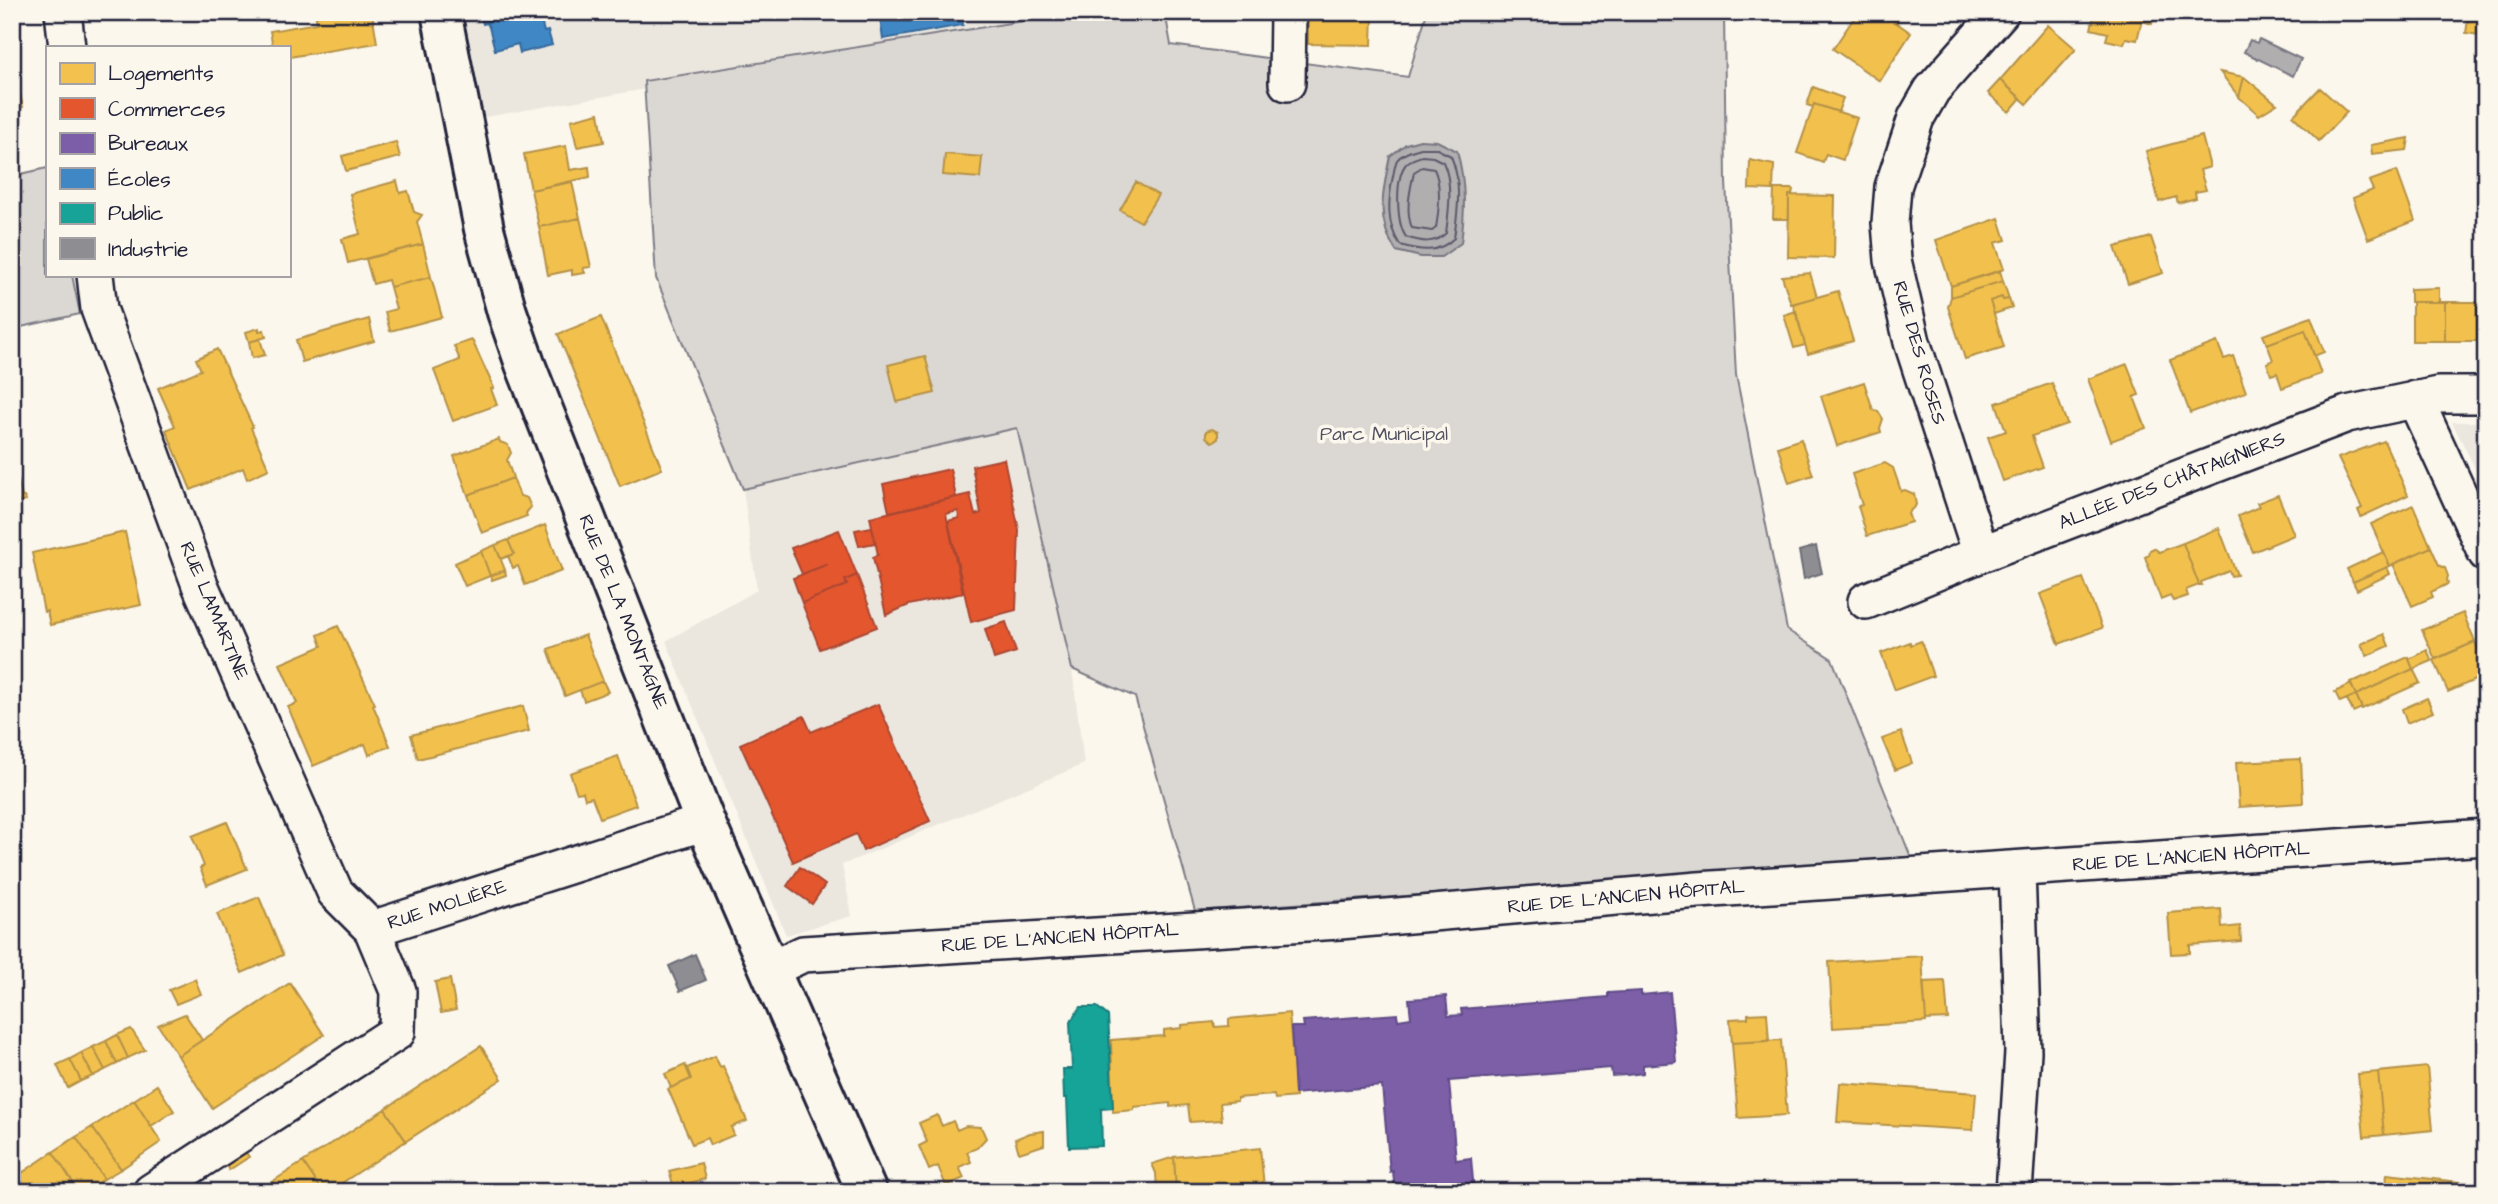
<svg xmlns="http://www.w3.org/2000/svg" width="2498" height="1204" font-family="'Architects Daughter',sans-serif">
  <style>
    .built { fill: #ebe7df }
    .green { fill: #dbd8d3; stroke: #7e7d87; stroke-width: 2 }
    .water { fill: #b1aeb0; stroke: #787681; stroke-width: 2 }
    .homes { fill: #f2c14e; stroke: #b49148; stroke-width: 2 }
    .shops { fill: #e4572e; stroke: #aa4732; stroke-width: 2 }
    .offices { fill: #7b5ea7; stroke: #604c87; stroke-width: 2 }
    .schools { fill: #3f88c5; stroke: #36699c; stroke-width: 2 }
    .public { fill: #17a398; stroke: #1a7c7c; stroke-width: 2 }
    .industry { fill: #8d8d92; stroke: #6d6d78; stroke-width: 2 }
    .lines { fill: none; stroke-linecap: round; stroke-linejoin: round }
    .shore { stroke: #5b5a6a; stroke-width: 2 }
    .minor-casing { stroke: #22223b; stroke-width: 40 }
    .major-casing { stroke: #22223b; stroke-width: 44 }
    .minor { stroke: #fbf7ec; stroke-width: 35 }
    .major { stroke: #fbf7ec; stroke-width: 38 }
    .labels { text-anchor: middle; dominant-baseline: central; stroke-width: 7; stroke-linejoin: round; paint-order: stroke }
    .street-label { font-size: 19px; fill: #22223b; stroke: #fbf7ec }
    .park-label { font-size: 19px; fill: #505061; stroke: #fbf7ec }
  </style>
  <rect width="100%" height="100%" fill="#fbf7ec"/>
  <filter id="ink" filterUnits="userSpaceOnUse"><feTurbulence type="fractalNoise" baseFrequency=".0143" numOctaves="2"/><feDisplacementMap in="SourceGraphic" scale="14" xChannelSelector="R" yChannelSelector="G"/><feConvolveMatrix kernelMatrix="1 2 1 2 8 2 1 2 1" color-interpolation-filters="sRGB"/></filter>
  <g filter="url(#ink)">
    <path class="built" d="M464,12H1087L480,118Z
      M2452,422H2486V490Z
      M1017,428L1072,669L1084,764L842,865L852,916L786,935L666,641L757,590L743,489Z"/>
    <path class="green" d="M1079,12H1165L1171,45L1408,77L1427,12H1724L1726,182L1736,375L1787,630L1832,659L1912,860L1195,911L1135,697L1072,669L1017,428L743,489L656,278L644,81Z
      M47,168V275H72L80,314L12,329V176Z"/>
    <path class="water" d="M2259,39L2301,59L2293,76L2244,52L2250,40L2257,43Z
      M1420,140L1437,141L1457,151C1466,183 1465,211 1461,243L1441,257H1421L1396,251C1375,219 1383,191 1390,156L1406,144Z"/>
    <path class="homes" d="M315,12H372L377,43L289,57V47H273L270,31L317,23Z
      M1308,12H1373L1372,45L1308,44Z
      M1858,12H1881L1911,33L1880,81L1833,49Z
      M1881,12H1898L1899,17L1896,23Z
      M2095,12H2144L2137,40L2126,38L2124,44L2106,40L2108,33L2091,29Z
      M2144,12H2155L2152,24L2142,21Z
      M2394,12H2417L2414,19Z
      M2469,12H2486V36L2466,33Z
      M2048,25L2076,49L2027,104L2000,80Z
      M12,61L23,107L12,109Z
      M2220,72L2244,77L2239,97Z
      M2244,77L2277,104L2259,115L2239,97Z
      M2000,80L2021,98L2009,112L1988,93Z
      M1813,87L1843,98L1838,112L1814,104L1813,107L1807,105Z
      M2320,88L2347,112L2319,141L2293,116Z
      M1814,104L1857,118L1843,160L1826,154L1823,162L1797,153Z
      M599,113L604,142L577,147L571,120Z
      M2202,136L2210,167L2200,170L2206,190L2195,192L2196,198L2178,203L2176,197L2159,202L2146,151Z
      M2409,138L2407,150L2372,154L2371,145Z
      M396,142L400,157L346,171L342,156Z
      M566,146L570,170L589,167L590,177L531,190L524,154Z
      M945,154L982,157L980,178L943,175Z
      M1750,160L1774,165L1773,190L1749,189Z
      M2397,171L2415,221L2368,239L2353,198L2373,190L2369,181Z
      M397,181L400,193L408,191L414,212L422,215L417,222L423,244L348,263L342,239L360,234L350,194Z
      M572,182L580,218L539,227L531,190Z
      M1136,182L1158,195L1141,222L1120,210Z
      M1793,189L1792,195H1789V219H1773L1774,189Z
      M1789,195L1835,196L1834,258L1788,257Z
      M580,218L591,267L583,268L585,273L572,275V270L548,275L539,227Z
      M1999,218L2006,240L1995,243L2004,269L1951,286L1936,240Z
      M2151,237L2163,273L2128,284L2115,247Z
      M423,244L431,277L390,287L388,280L373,284L366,259Z
      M2000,271L2003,281L1951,297V286Z
      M1810,273L1817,297L1791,304L1782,276Z
      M431,277L442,317L390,331L385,312L396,309L390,287Z
      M2003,281L2009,299L2003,300L2002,297L1990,301L2004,347L1965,359L1948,307L1951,297Z
      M2439,288V302H2410V289Z
      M1838,291L1853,341L1808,354L1793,304Z
      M2002,297L2003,300L2009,299L2012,308L1994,314L1990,301Z
      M2412,302H2445V341H2412Z
      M2445,302H2477V341H2445Z
      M1796,311L1805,345L1794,348L1784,315Z
      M601,317L662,469L620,486L558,334Z
      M2311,317L2324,352L2314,356L2305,330L2267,344L2263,335Z
      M369,319L374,341L302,362L296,340Z
      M259,328V331L264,330L266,337L249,342L246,332Z
      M2305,330L2321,374L2282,388L2277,373L2271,375L2267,363L2273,360L2267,344Z
      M260,339L265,355L252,358L249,342Z
      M472,340L494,388L491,389L497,405L453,421L434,370L460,360L454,346Z
      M2217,342L2224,359L2233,356L2246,392L2190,413L2170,360Z
      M217,349L253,427L251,428L269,469L247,479L243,468L191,490L166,430L175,426L158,388L201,370L196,359Z
      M925,356L935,393L897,402L888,365Z
      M2127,364L2139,395L2134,397L2146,428L2111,441L2088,379Z
      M1864,382L1873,410L1878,411L1883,419L1880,428L1881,432L1837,446L1821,396Z
      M2052,383L2067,424L2032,436L2043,467L2003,481L1988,437L2006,431L1996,403Z
      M1212,429L1218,432V439L1212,442L1206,437V431Z
      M499,439L500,442L508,445L511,453L507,460L513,478L468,495L454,456Z
      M1801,439L1813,475L1789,483L1778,447Z
      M2384,441L2408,495L2361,517L2358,510L2362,508L2338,458Z
      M12,454L22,497H24L26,501L12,504Z
      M1885,463L1893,468L1901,491L1905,490L1914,494L1916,505L1908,513L1911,522L1867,536L1858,506L1862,505L1852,474Z
      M513,478L520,496L527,498L531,507L526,513L527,516L482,533L468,495Z
      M2278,495L2294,535L2253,552L2238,516L2259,507L2257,503Z
      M2413,505L2431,547L2390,566L2371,524Z
      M545,525L562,571L525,585L518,566L513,568L508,556L514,554L508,540Z
      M2219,528L2237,575L2231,576L2229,571L2201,582L2202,585H2199L2183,543Z
      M125,532L141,605L50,625L47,611L44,612L32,553Z
      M508,540L514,554L501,559L495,545Z
      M2183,543L2199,585L2186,590L2188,596L2173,601L2170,596L2161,600L2145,557L2149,555L2150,550L2154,548L2159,552Z
      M495,545L505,570L490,576L481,551Z
      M2431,547L2439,565L2445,568L2448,576L2447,580L2448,584L2431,592L2433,597L2412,606L2393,564Z
      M481,551L490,576L465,586L455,563Z
      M2383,552L2390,566L2353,582L2347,569Z
      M2387,567L2390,574L2357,590L2353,582Z
      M505,570L506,575L492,580L490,576Z
      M2083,578L2102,628L2059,644L2040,594Z
      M2463,613L2475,642L2435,659L2422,630Z
      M338,626L375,704L373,705L390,746L369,755L365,744L313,766L288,707L297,703L280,664L322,646L318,635Z
      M2384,634L2389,646L2367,656L2361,644Z
      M585,635L603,681L565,696L548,649Z
      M1921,641L1933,676L1895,690L1881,653L1910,642L1911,645Z
      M2475,642L2486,665V675L2448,692L2434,660Z
      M2427,650L2432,661L2413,669L2409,659Z
      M2408,657L2413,669L2356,695L2350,683Z
      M2413,669L2420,683L2362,709L2356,695Z
      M603,681L608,692L584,701L580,690Z
      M2351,684L2356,695L2340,702L2335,692Z
      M2356,695L2362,708L2353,712L2347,699Z
      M2427,698L2433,712L2407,723L2402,709Z
      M523,706L529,731L418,759L411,735Z
      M1901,732L1912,763L1895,770L1882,739Z
      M618,756L636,805L600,818L592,797L585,799L583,792L577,793L570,773Z
      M2301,759L2303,803L2239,807L2236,762Z
      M227,822L247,869L207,885L200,868L204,866L192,836Z
      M259,897L283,955L242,973L217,914Z
      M2221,909L2222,928L2240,926L2241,941L2190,945V953L2171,954L2168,913Z
      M1922,956L1926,1022L1833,1028L1829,962Z
      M195,979L201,994L176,1004L169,990Z
      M450,979L456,1010L441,1013L435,982Z
      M1945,981L1948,1019L1926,1020L1923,982Z
      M290,983L324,1035L212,1108L178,1056Z
      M1289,1013L1296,1097L1275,1099L1274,1095L1237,1098V1101L1220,1103L1222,1120L1190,1122L1188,1105L1170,1107V1103L1134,1107V1110L1113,1112L1111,1040L1164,1036V1030L1182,1028V1025L1214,1022L1215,1027L1229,1026V1019Z
      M1767,1013L1769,1041L1732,1043L1730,1019L1748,1018V1014Z
      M185,1014L202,1040L178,1056L158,1025Z
      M131,1029L145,1050L128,1058L117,1035Z
      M117,1035L128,1058L117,1064L106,1041Z
      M1781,1040L1787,1115L1738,1118L1732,1043Z
      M106,1041L117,1064L105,1070L93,1047Z
      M481,1046L502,1079L406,1141L385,1109Z
      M93,1047L105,1070L93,1076L81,1053Z
      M81,1053L93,1076L81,1081L70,1059Z
      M715,1056L720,1067L723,1066L747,1121L731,1127L734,1135L710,1145L707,1138L692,1144L668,1089L691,1079L687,1068Z
      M70,1059L81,1081L68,1088L57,1065Z
      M685,1065L691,1079L671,1088L665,1074Z
      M2427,1067L2433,1130L2384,1135L2378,1072Z
      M2378,1072L2384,1135L2364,1137L2358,1074Z
      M1840,1083L1976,1093L1973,1130L1837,1122Z
      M157,1085L174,1111L151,1126L134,1100Z
      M134,1100L161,1142L121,1169L92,1127Z
      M385,1109L406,1141L328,1192H323L303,1162Z
      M937,1115L942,1126L953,1121L957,1130L966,1126L981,1127L986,1138L977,1148L967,1152L971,1162L959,1167L964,1178L946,1186L938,1166L929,1170L919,1146L927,1142L919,1123Z
      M92,1127L121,1169L104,1179L76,1137Z
      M1044,1131V1145L1019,1153L1015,1139L1030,1133Z
      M76,1137L104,1179L85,1192H79L53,1152Z
      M1260,1148L1264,1186L1239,1188V1183L1176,1190L1174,1157Z
      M245,1151L249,1157L229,1170L225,1164Z
      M53,1152L79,1192H21L13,1179Z
      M1174,1157L1176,1192H1157L1156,1173L1152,1164Z
      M303,1162L323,1192H256Z
      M701,1163L705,1179L674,1187L669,1171Z
      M2387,1174L2468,1183L2467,1192H2385Z"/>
    <path class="shops" d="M1004,459L1019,530L1016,610L971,622L948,521L959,518L958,511L946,514L963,593L909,605L886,615L873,557L878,555L870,517L970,494L975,515L981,513L972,466Z
      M950,469L956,497L889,512L883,484Z
      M872,527L875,543L859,546L855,530Z
      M839,530L857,575L845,580L847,585L802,603L793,578L828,564L802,574L791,548Z
      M857,575L877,627L820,649L802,603L847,585L845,580Z
      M1006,622L1016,652L994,659L985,629Z
      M878,704L930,821L863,851L856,834L793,862L740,744L804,716L811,732Z
      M800,867L825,885L812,904L787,886Z"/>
    <path class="offices" d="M1641,991V995L1670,992L1676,1062L1643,1065V1073L1627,1075L1612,1076L1611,1068L1449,1081L1456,1160L1471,1158L1474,1192H1395L1393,1171L1390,1172L1382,1086L1295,1094L1291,1027H1304L1303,1021L1397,1014L1398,1020L1411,1018L1409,999L1425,998L1446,996L1448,1016L1462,1015L1461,1009L1608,997V993Z"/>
    <path class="schools" d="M480,12H539L544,32L548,31L552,45L520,53L518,44L495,50L489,27L487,23L483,24Z
      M879,12H961L963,25L883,39Z"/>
    <path class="public" d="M1081,1007H1097L1108,1016L1113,1108L1101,1109L1102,1146L1069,1147L1067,1098H1064L1063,1069H1072L1070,1022Z"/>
    <path class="industry" d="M1816,546L1822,573L1804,579L1799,551Z
      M695,954L706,980L680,991L669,966Z"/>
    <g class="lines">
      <path class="shore" d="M1421,148H1435L1451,156C1462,182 1458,211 1454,238C1438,254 1421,251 1400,245C1386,224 1388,200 1393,176C1394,172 1395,164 1397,160C1402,153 1413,150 1421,148Z
        M1422,156L1433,157L1443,162C1453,183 1449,210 1446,233C1434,245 1421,242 1406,237C1396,223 1395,177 1406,164C1410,159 1417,158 1422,156Z
        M1422,167L1434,169C1442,185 1439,210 1436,228L1432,231L1412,228C1405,210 1410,191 1414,172Z"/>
      <defs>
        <path id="minor" d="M63,12L67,47
          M1287,83L1288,12
          M95,275L99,309L200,585L335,892L372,929
          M2415,399L2486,553
          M1981,554L1912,342L1893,260L1890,223L1893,187L1916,118L1932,90L2001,12
          M1866,601L1981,554L2347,414L2438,395H2486
          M769,970L803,954L1340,921L1698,890L2486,837
          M151,1192L397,1032L398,991L372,929L705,822
          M2014,1192L2023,1052L2017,869"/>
        <path id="major" d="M441,12L484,229L507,312L525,364L705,822L867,1192"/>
      </defs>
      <use href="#minor" class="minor-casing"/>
      <use href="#major" class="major-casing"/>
      <use href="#minor" class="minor"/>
      <use href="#major" class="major"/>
    </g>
  </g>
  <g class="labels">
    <g class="street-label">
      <text transform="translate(1919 353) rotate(74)">RUE DES ROSES</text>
      <text transform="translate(2172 481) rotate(-21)">ALLÉE DES CHÂTAIGNIERS</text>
      <text transform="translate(214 611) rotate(67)">RUE LAMARTINE</text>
      <text transform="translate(623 612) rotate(68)">RUE DE LA MONTAGNE</text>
      <text transform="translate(2191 857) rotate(-4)">RUE DE L'ANCIEN HÔPITAL</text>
      <text transform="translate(1626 897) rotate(-5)">RUE DE L'ANCIEN HÔPITAL</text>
      <text transform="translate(447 905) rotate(-18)">RUE MOLIÈRE</text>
      <text transform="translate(1060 938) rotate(-4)">RUE DE L'ANCIEN HÔPITAL</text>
    </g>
    <g class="park-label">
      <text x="1384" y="434">Parc Municipal</text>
    </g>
  </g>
  <rect width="2498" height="1204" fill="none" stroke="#fbf7ec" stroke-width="42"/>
  <rect x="21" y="21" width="2456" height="1162" fill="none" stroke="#22223b" stroke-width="2.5" filter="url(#ink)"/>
  <rect x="46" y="46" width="245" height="231" fill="#fbf7ec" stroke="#a4a2a5" stroke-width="2"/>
  <rect x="60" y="63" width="35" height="21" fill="#f2c14e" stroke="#a4a2a5" stroke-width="2"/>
  <text x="108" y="80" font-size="21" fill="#22223b">Logements</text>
  <rect x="60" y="98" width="35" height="21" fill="#e4572e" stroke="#a4a2a5" stroke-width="2"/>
  <text x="108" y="116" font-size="21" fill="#22223b">Commerces</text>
  <rect x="60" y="133" width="35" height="21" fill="#7b5ea7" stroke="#a4a2a5" stroke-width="2"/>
  <text x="108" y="150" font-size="21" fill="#22223b">Bureaux</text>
  <rect x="60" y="168" width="35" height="21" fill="#3f88c5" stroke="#a4a2a5" stroke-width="2"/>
  <text x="108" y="186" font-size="21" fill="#22223b">Écoles</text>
  <rect x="60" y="203" width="35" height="21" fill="#17a398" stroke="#a4a2a5" stroke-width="2"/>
  <text x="108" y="220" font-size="21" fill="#22223b">Public</text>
  <rect x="60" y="238" width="35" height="21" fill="#8d8d92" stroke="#a4a2a5" stroke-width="2"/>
  <text x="108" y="256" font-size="21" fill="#22223b">Industrie</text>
</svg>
